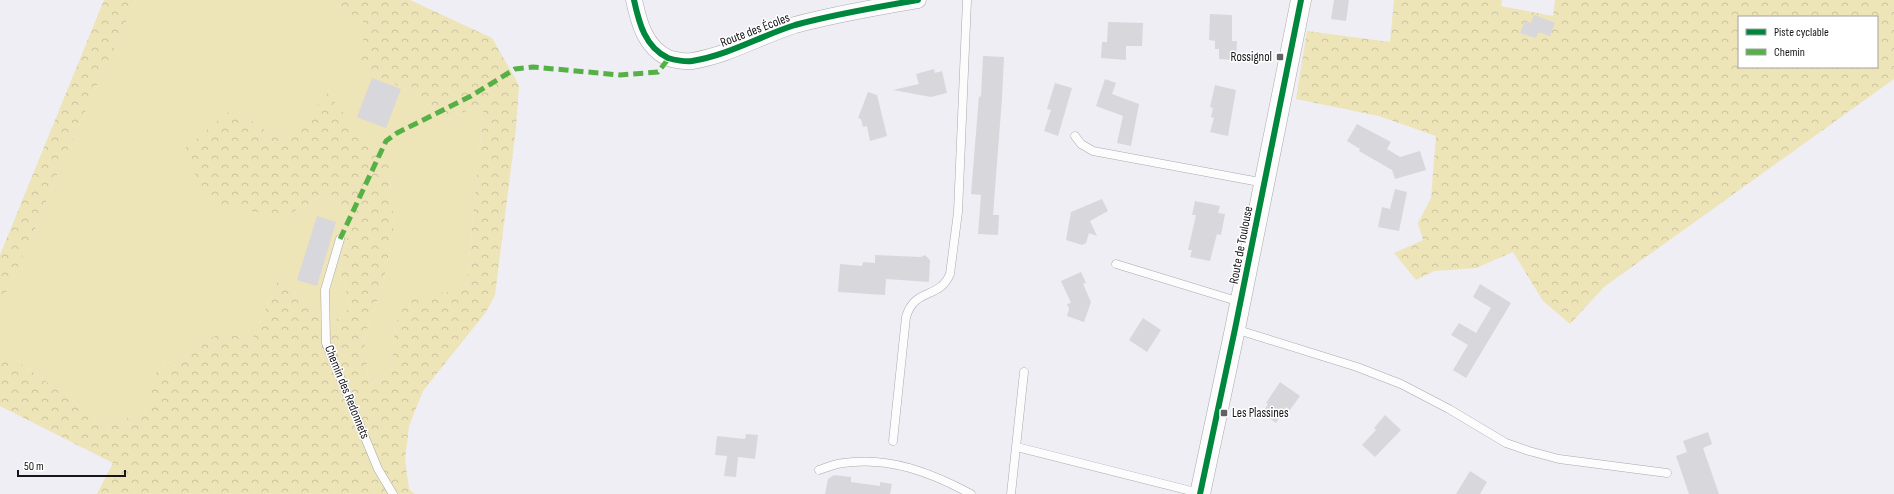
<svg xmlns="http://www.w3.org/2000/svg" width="1894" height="494" font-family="'Sofia Sans Condensed',sans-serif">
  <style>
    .grass { fill: #ede4b8 }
    .forest { fill: url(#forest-crowns); fill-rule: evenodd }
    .building { fill: #d7d7dc }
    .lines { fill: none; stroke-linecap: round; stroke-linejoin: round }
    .service-casing { stroke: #a9a9ae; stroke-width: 9 }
    .minor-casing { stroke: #a9a9ae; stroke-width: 17 }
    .tertiary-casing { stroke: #a9a9ae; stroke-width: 21 }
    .service { stroke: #fcfcfd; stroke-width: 8 }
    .minor { stroke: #fcfcfd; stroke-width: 16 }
    .tertiary { stroke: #fcfcfd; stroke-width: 20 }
    .quiet { stroke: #55b145; stroke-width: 5; stroke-dasharray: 10 5; stroke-linecap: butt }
    .cycleway-casing { stroke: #fff; stroke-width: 8 }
    .cycleway { stroke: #00873e; stroke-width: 6 }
    .poi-dot { fill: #626266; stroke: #fff; stroke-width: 1.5 }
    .labels { text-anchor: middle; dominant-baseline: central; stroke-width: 3; stroke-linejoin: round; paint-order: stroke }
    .street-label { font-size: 13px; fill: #16161a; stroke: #fff }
    .poi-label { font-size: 13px; fill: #16161a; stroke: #fff; text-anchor: end }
  </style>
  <defs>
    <pattern id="forest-crowns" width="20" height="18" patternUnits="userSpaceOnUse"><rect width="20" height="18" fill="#ede4b8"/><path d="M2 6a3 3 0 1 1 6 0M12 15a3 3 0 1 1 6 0" fill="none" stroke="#cac39e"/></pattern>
  </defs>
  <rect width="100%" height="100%" fill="#eeeef4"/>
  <path class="grass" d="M136,0H325L369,25L355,64L417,95L447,119L484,104L466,290L395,325L391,377L369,384L364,338L383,285L394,225L389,168L366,143H284L233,108L286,216L320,197L354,210L339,274L352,306L331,325L319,311L278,280L252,340L221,332L152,375V405L111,427L0,349V305L35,229L63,160Z"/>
  <path class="forest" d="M104,0H136L63,160L35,229L0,306V255Z
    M325,0H410L492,38L515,78L519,86L516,128L495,295L486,312L423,391L409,426L405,460L409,489L415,494H97L113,463L0,406V349L111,427L152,405V375L221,332L252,340L278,280L319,311L330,325L352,306L339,274L354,210L320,197L286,216L211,206L183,150L233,108L284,143L328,93L366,143L389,167L394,225L383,285L364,338L369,384L391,377L395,325L409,297L466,290L484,104L447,119L417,95L354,64L369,25Z
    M1394,0H1502L1501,6L1553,16L1555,0H1894V79L1604,287L1570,324L1543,301L1513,252L1476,268L1434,271L1416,280L1394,253L1423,240L1418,223L1431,198L1436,136L1379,116L1296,99L1307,31L1390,42ZM1739,17H1877V67H1739Z"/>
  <path class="building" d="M1334,0H1349L1346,21L1331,19Z
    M1210,14L1232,15V41H1237L1236,60L1219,59V49H1215V41L1209,40Z
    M1534,15L1555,23L1550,36L1538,32L1536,38L1520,33L1525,21L1531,23Z
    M1108,22L1143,23L1142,46H1126V60L1101,58L1102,42H1107Z
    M983,56L1004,57L1002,98L993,215H999L998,235L978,234L981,195L971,194L979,96L981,97Z
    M934,69L935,73L942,71L947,93L931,97L893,90L919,84L916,74Z
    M372,78L401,89L386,128L357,117Z
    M1105,79L1116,83L1112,94L1139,104L1131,146L1117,143L1123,116L1096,106Z
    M1055,83L1072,88L1058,136L1044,131L1051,110L1047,109Z
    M1215,85L1236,90L1228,136L1210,132L1214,118L1211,117L1213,108L1210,107Z
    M868,92L877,95L887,136L870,141L867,126L863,127L861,119L858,118Z
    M1357,124L1391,142L1387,149L1400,157L1420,151L1426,170L1395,179L1392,170L1359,151L1360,149L1347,141Z
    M1395,189L1407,192L1399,231L1378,227L1382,207L1390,209Z
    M1102,199L1108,211L1090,221L1097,236L1089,233L1086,243L1082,245L1066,240L1071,212Z
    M1195,201L1220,206L1218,213L1225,214L1221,235L1217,234L1210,261L1190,257L1192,250H1188L1196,215H1192Z
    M317,216L336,222L317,286L297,280Z
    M875,255L921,257L925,255L930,260L929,282L886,279L885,295L838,292L840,264L862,266L863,262L875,263Z
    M1081,272L1086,283L1083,284L1091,302L1084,322L1067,316L1069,309L1067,304L1071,303L1061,281Z
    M1480,284L1511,303L1466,378L1453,370L1468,345L1451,335L1459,323L1476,333L1491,308L1473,297Z
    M1143,318L1161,330L1147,352L1129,340Z
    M1280,382L1300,396L1290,410L1286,407L1276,423L1262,413L1268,404L1266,403Z
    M1385,415L1401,430L1375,457L1362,445L1376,430L1374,428Z
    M1708,432L1712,444L1703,448L1719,494H1689L1676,456L1687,452L1683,441Z
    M746,434L758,435L755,459L738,457L736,477L724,476L727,456L715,455L717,436L745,439Z
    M1470,471L1487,482L1480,494H1456Z
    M834,475L851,477V482L880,486V482L892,484L890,494H825L828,479Z"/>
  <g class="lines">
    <defs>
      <path id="service" d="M1075,136L1081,144L1093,151L1265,183
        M340,239L325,290L326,343L378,469L393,494
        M1116,264L1240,302
        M1235,329L1357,367L1401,384L1449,409L1506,443L1529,451L1559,459L1667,473
        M893,441L906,317C915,287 939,300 950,274L958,212L967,0
        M1017,447L1199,493
        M819,470C827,467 835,464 843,463C889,456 932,473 971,494
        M1011,494L1024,372"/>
      <path id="minor" d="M634,0C639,23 645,47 668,58C674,60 686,62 692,61C729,55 760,36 795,25C835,14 877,7 918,0"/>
      <path id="tertiary" d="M1200,494L1235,329L1301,0"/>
    </defs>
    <use href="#service" class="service-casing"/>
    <use href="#minor" class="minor-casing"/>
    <use href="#tertiary" class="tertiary-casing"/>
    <use href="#service" class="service"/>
    <use href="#minor" class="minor"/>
    <use href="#tertiary" class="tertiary"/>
    <path class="quiet" d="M340,239L386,141L397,133L471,96L515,69L533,67L620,75L658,72L669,58"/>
    <defs>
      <path id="cycleway" d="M634,0C639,23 645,47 668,58C674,60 686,62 692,61C729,55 760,36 795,25C835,14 877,7 918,0
        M1200,494L1235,329L1301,0"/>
    </defs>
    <use href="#cycleway" class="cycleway-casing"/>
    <use href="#cycleway" class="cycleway"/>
  </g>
  <g class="poi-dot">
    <rect x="1276" y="53" width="8" height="8" rx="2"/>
    <rect x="1220" y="409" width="8" height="8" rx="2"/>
  </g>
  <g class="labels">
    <g class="street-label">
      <text transform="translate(755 30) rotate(-21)">Route des Écoles</text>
      <text transform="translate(1241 245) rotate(-79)">Route de Toulouse</text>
      <text transform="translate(347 392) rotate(68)">Chemin des Redonnets</text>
    </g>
    <g class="poi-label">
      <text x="1272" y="57">Rossignol</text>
      <text x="1232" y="413" text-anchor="start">Les Plassines</text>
    </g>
  </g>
  <rect x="1738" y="16" width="140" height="52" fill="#ffffff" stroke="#a2a2a3"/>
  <rect x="1746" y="29" width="20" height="6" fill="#00873e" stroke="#a2a2a3"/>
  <text x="1774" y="36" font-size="12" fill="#16161a">Piste cyclable</text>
  <rect x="1746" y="49" width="20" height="6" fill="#55b145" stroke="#a2a2a3"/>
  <text x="1774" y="56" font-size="12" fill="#16161a">Chemin</text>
  <path d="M18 470v6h107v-6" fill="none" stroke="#16161a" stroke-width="2"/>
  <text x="24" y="470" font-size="12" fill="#16161a" stroke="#ffffff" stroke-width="3" paint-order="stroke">50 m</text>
</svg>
